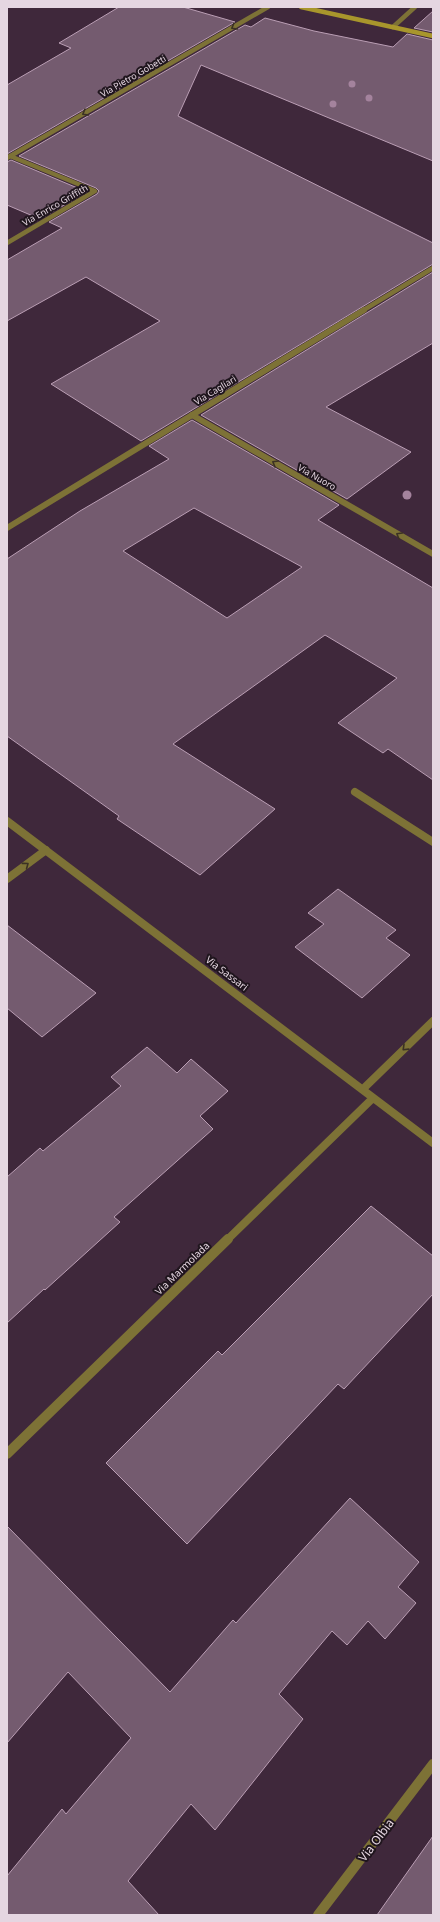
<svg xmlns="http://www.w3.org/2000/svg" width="440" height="1922" font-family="'Noto Sans',sans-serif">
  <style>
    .building { fill: #745b6f; stroke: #ba9eb4; fill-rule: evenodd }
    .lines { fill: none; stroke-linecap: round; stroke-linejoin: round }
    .minor-far3 { stroke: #7d7236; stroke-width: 4.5 }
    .minor-far2 { stroke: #7d7236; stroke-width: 6 }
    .minor-far1 { stroke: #7d7236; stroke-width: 8 }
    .minor { stroke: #7d7236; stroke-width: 10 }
    .tertiary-far1 { stroke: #7d7236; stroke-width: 4.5 }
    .tertiary { stroke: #7d7236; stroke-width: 6 }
    .secondary { stroke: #a8962c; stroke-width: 4.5 }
    .tree { fill: #a4839d }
    .oneway { stroke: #3b3124 }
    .labels { text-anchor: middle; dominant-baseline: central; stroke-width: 4; stroke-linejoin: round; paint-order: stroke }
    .far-street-label { font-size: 9px; fill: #e5d6e1; stroke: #1f151d }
    .street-label { font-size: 10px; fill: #e5d6e1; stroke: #1f151d }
    .near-street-label { font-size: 12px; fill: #e5d6e1; stroke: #1f151d }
  </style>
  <rect width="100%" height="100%" fill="#3f283b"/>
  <path class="building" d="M119,7H183L235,22L7,154V85L71,48L59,43Z
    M433,11V32L414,28Z
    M265,18L314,31L393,47L407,34L433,40V161L201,65L178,116L433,243V264L141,441L51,384L160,321L86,277L7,321V260L62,228L49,222L97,194L99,191L96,188L19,156L245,25L251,27Z
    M11,160L87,192L40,219L7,205V162Z
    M433,272V343L326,407L411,452L347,499L201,415Z
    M192,420L339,505L318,520L433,588V780L388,749L383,753L338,723L397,678L325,635L173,744L275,809L200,875L117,819L119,816L7,736V559L80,511L169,459L149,446ZM194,508L302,567L227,618L123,551Z
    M338,889L396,930L386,938L410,955L362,998L295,947L324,924L308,913Z
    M7,925L96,993L42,1037L7,1008Z
    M147,1047L177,1073L191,1059L228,1091L200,1116L213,1129L114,1217L120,1222L45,1290L44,1289L7,1323V1177L40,1148L43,1151L121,1086L111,1077Z
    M371,1206L433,1256V1294L344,1389L338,1384L187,1544L106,1463L218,1351L222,1355Z
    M350,1498L419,1562L398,1587L416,1603L385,1639L368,1621L347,1645L332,1631L279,1694L303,1719L215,1830L191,1804L128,1881L159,1915H7V1876L62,1809L66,1814L131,1738L68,1672L7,1743V1526L170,1692L233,1620L236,1623Z
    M433,1836V1915H377Z"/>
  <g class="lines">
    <path class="minor-far3" d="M393,27L415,7
      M7,158L268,7
      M7,243L95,191L10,156"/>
    <path class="minor-far2" d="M192,415L433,554"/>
    <path class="minor-far1" d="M355,792L433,842
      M7,821L433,1143
      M7,879L46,850
      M363,1089L433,1021
      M227,1240L373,1098"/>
    <path class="minor" d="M7,1454L228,1239
      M318,1915L433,1764"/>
    <path class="tertiary-far1" d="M362,311L433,268"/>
    <path class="tertiary" d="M7,528L364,310"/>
    <path class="secondary" d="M301,7L433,36"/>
  </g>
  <g class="tree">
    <circle cx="352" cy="84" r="3.5"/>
    <circle cx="369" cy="98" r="3.5"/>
    <circle cx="333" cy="104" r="3.5"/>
    <circle cx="407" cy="495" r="4.5"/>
  </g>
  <defs><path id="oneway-chevron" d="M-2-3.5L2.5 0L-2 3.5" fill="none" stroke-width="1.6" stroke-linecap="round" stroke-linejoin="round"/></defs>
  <g class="oneway">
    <use href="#oneway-chevron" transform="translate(234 27) rotate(150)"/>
    <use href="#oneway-chevron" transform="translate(85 113) rotate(150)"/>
    <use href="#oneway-chevron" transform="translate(275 463) rotate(-150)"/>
    <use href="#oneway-chevron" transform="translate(399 535) rotate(-150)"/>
    <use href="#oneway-chevron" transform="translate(26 865) rotate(-37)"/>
    <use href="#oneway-chevron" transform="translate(405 1048) rotate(136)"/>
  </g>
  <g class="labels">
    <g class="far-street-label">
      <text transform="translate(133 76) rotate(-30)">Via Pietro Gobetti</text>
      <text transform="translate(55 205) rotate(-30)">Via Enrico Griffith</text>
      <text transform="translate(215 390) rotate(-31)">Via Cagliari</text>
      <text transform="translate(317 477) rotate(30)">Via Nuoro</text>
    </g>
    <g class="street-label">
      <text transform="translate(227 973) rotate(37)">Via Sassari</text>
      <text transform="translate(182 1268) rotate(-44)">Via Marmolada</text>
    </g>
    <g class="near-street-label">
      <text transform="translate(376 1840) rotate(-53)">Via Olbia</text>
    </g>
  </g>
  <rect width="440" height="1922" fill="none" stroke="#e5d6e1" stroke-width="16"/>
</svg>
